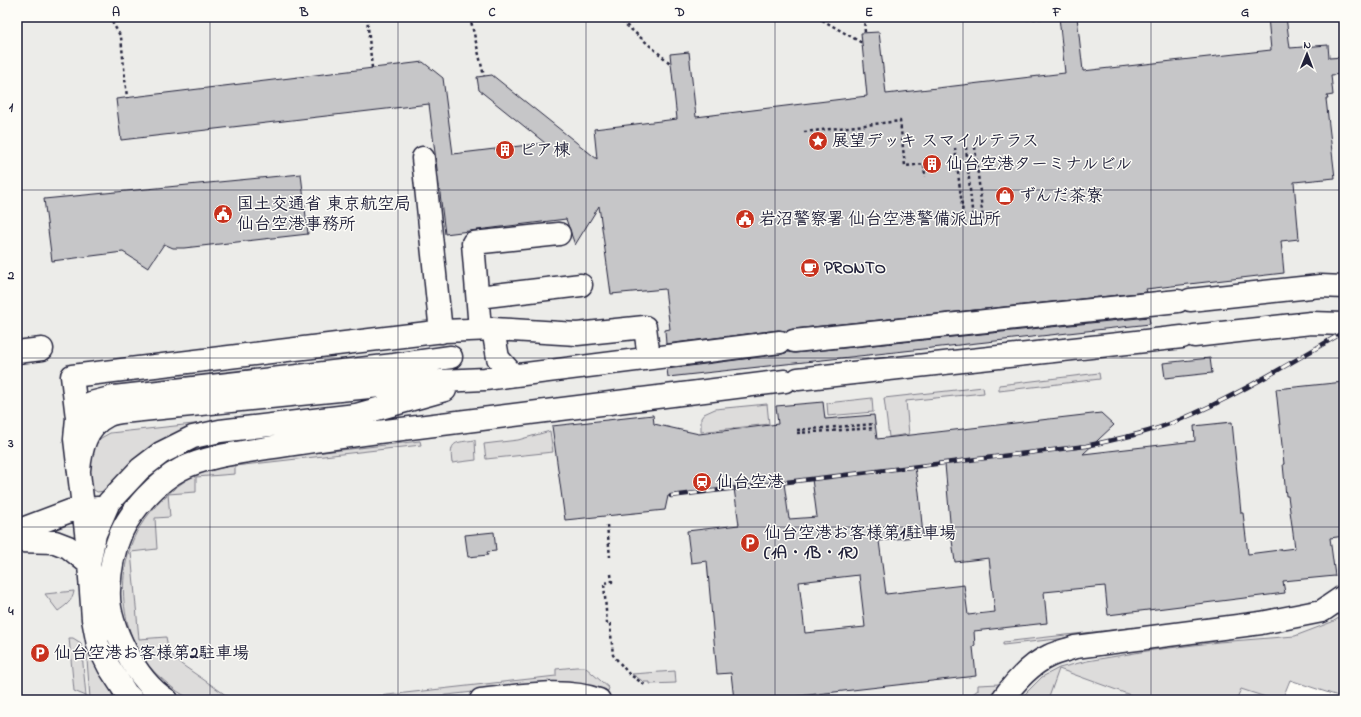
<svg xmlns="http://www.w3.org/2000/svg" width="1361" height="717" font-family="'Indie Flower','Klee One',sans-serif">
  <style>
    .built { fill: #ecece9 }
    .green { fill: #dddcdb; stroke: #807f8b }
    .building { fill: #c6c6c8; stroke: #22223b; fill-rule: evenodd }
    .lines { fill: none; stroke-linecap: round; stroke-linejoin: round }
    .minor-casing { stroke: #22223b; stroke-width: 25 }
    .path { stroke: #22223b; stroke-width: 2.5; stroke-dasharray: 3 3; stroke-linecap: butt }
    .minor { stroke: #fdfcf7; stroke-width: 22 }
    .rail-casing { stroke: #22223b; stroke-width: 4.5 }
    .rail { stroke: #fdfcf7; stroke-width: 3; stroke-dasharray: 9; stroke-linecap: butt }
    .grid { fill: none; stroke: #22223b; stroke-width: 1; stroke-opacity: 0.55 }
    .labels { text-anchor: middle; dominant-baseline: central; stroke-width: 3; stroke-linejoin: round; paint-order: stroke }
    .poi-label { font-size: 17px; font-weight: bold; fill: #22223b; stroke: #fdfcf7; text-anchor: start }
    .neatline { fill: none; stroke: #22223b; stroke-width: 1.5 }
    .grid-label { font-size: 13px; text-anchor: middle; font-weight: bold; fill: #22223b }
  </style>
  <rect width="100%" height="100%" fill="#fdfcf7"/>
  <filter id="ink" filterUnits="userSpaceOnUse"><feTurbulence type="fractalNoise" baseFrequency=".025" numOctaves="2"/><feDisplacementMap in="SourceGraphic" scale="8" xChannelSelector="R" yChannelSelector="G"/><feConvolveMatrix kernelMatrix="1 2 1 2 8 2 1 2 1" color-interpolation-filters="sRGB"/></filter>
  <g filter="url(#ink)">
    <path class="built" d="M17,17H1344V638L1268,700H17Z"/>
    <path class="green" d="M1099,373L1100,379L999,391V385Z
      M983,387L984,393L906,401L909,434L889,437L884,398Z
      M872,398L873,412L828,416L827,403Z
      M767,404L769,424L701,432V418L704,414L715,409Z
      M351,407L202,427L105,491L97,492L91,488L87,462L95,444L101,438L110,433Z
      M550,431L553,452L486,459L484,444L518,440Z
      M475,440L476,460L452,463C449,440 455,443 475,440Z
      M420,441L421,445L235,466V474L196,477V492L168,494L170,517L155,518L157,549L131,552L139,639L166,637L169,652L181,664L233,700C221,700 208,702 196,700C184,698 170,686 161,678C119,644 113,572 139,528C152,507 172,488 193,476C206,469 223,468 237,465C250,463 263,459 276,457C292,455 308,454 324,452C356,448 388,445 420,441Z
      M175,458L174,460C166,466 157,471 149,478C128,497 116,521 105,547H101L114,516L124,499L157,467Z
      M74,591C73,601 65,606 58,611L45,594Z
      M1344,615V698L1290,680L1282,700H1275L1241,689L1236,700H1144L1059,669L1048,700H1019L1042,677L1059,668L1087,661L1153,650L1219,642L1295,636L1332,622Z
      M1147,626V629L1003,645V642Z
      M69,638H73L81,643L86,696L74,691Z
      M86,647C97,664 111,680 113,700H93L90,698Z
      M576,667H585L609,688L608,691L581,686L491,690L403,700H343L556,676V669Z
      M675,671L676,683L650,684V682H644L632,674Z
      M999,684L988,700H972L971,695L978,690V685Z"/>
    <path class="building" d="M1059,17H1077L1083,71L1271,50L1268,17H1286L1290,48L1328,45L1329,58L1344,57V74L1331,75L1333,95L1327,96L1328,99H1326L1335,178L1294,182L1299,239L1281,241L1284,273L1146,289L1147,292L793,329L786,331L778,330L666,344L665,330L670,329L665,289L611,294L599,206L575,245L566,219L445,234L429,104L121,140L116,99L423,62L443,78L453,154L545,143L479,90L477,77L492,75L597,159L594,129L677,119L670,54L689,52L696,117L867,96L861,33L879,32L886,94L1065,73Z
      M301,174L308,234L184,248H173L164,244L148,268L123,252L52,261L44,199Z
      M1149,317L1150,324L668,377L667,369L782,354L788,352L795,353Z
      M1210,358L1212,373L1165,378L1163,363Z
      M1344,382V536L1330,538L1335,576L1283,581L1285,593L1108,615L1105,586L1044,592L1047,623L974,631L975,646L973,647L976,676L764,700H734L731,673L717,674L707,561L691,563L687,531L739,525L734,488L668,496L665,510L565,520L552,426L653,415L654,424L699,434L778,424L776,406L823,402L825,419L874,415L877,439L1101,413L1114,425L1083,454L1195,441L1194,426L1232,422L1241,513H1243L1248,554L1295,548L1288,496H1286L1283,464H1284L1276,389ZM945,464L951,533L955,562L989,558L995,612L968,615L964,585L886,594L879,541L923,536L919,492L915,468ZM812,479L817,517L789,519L784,483ZM859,575L865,627L805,633L799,582Z
      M494,532L496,551L487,552L488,555L468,557L465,535Z"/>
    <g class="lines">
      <defs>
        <path id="minor" d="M423,158L441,332
          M478,297L581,285
          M1190,300L1320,286L1344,287
          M480,329L473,243L559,234
          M493,329L498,358L513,375
          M1194,336L1311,323L1344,324
          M794,341L1178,301
          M17,352L42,349
          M798,379L1182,337
          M77,418L72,376L444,331L493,329L577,334L645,327L649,358
          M79,470C81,449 86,426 107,416C114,412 124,412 132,411L419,382L485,379L780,342
          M17,531L70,511L98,508
          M17,541L55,542L68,547L89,564
          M88,549L75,439L77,418L91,403L114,397L394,365L451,357
          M133,700L126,693L109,667L98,645L93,619L89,564L95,534L109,502L140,469L161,453L193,437L220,431L245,428L356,415L445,390
          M167,700C137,681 107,626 109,590C110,571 113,551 121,533C131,510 158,481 181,469C208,456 238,453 267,448C304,442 341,437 378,432C513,415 649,398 785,381
          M481,700C516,696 565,687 599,700
          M1002,700C1014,683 1029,665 1049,656C1057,652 1067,650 1075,647L1261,623L1322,611L1344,596"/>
      </defs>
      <use href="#minor" class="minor-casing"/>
      <path class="path" d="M367,17L372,68
        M470,17L484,76
        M817,17L862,43
        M864,17L865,33
        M611,19L618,18L671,64
        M991,21L1059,17
        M112,22L121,37L127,98
        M804,132L900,121L905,166L924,164L925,177
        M966,147L973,221
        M975,147L983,220
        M955,148L964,222
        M797,430L875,424
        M797,433L875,428
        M607,525L610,557
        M611,574L612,582L604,583L607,624H610L613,655L629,674L645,685"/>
      <use href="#minor" class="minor"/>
      <defs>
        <path id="rail" d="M671,496L1086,446C1117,439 1148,433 1177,421C1235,397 1290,363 1344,332"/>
      </defs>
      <use href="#rail" class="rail-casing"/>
      <use href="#rail" class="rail"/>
    </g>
  </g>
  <path class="grid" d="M210,17V700M398,17V700M586,17V700M775,17V700M963,17V700M1151,17V700M17,190H1344M17,358H1344M17,527H1344"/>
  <defs>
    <symbol id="sight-disc" viewBox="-11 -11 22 22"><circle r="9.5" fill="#c8321e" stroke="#fdfcf7"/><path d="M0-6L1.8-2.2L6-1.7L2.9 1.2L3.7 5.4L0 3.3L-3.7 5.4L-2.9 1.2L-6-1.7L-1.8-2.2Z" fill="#fff"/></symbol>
    <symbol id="building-disc" viewBox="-11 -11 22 22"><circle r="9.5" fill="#c8321e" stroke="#fdfcf7"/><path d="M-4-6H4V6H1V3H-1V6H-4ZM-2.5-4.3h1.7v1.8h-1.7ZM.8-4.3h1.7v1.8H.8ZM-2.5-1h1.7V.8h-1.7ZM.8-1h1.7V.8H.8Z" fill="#fff"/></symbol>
    <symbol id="shop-disc" viewBox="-11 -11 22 22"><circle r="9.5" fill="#c8321e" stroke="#fdfcf7"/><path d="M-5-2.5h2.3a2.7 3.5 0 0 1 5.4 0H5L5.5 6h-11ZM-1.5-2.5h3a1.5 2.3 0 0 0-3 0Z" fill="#fff"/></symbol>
    <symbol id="civic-disc" viewBox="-11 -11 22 22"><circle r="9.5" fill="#c8321e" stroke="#fdfcf7"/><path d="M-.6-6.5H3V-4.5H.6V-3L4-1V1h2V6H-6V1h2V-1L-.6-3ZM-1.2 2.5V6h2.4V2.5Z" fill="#fff"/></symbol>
    <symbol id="cafe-disc" viewBox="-11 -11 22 22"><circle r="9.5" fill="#c8321e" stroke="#fdfcf7"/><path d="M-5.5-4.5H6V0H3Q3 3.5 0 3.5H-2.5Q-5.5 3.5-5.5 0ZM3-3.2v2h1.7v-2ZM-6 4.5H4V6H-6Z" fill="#fff"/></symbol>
    <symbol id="station-disc" viewBox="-11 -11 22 22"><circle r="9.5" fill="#c8321e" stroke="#fdfcf7"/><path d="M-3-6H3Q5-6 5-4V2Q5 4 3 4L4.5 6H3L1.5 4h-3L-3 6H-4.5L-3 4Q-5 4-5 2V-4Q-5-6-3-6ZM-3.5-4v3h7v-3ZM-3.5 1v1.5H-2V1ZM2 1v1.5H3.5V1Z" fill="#fff"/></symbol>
    <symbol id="parking-disc" viewBox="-11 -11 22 22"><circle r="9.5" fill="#c8321e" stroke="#fdfcf7"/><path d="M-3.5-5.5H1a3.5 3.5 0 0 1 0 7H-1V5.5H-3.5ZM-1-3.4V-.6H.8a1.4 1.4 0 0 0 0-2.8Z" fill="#fff"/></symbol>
  </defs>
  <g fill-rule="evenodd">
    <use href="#sight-disc" x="807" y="130" width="22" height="22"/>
    <use href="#building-disc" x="494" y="139" width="22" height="22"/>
    <use href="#building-disc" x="921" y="153" width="22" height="22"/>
    <use href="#shop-disc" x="994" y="185" width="22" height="22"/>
    <use href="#civic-disc" x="212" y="203" width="22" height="22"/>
    <use href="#civic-disc" x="734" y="208" width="22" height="22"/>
    <use href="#cafe-disc" x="799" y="257" width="22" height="22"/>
    <use href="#station-disc" x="691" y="471" width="22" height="22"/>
    <use href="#parking-disc" x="739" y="532" width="22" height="22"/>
    <use href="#parking-disc" x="29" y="642" width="22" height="22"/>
  </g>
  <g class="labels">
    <g class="poi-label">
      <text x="832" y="141">展望デッキ スマイルテラス</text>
      <text x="519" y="150">ピア棟</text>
      <text x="946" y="164">仙台空港ターミナルビル</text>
      <text x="1019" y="196">ずんだ茶寮</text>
      <text x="237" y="204">国土交通省 東京航空局<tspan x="237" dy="20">仙台空港事務所</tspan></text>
      <text x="759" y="219">岩沼警察署 仙台空港警備派出所</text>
      <text x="824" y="268">PRONTO</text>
      <text x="716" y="482">仙台空港</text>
      <text x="764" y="533">仙台空港お客様第1駐車場<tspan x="764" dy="20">(1A・1B・1R)</tspan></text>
      <text x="54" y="653">仙台空港お客様第2駐車場</text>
    </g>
  </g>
  <rect width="1361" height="717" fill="none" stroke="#fdfcf7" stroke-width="44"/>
  <g transform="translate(1307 54) rotate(1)" stroke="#fdfcf7" stroke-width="3" paint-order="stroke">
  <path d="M0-3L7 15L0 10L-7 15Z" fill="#22223b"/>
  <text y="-6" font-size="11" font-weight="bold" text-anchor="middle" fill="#22223b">N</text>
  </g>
  <rect x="22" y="22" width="1317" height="673" class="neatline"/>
  <g class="grid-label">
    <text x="116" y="16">A</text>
    <text x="304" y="16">B</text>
    <text x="492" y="16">C</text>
    <text x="680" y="16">D</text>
    <text x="869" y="16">E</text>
    <text x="1057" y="16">F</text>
    <text x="1245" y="16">G</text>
    <text x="11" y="111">1</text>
    <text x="11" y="279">2</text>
    <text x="11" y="447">3</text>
    <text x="11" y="615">4</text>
  </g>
</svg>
